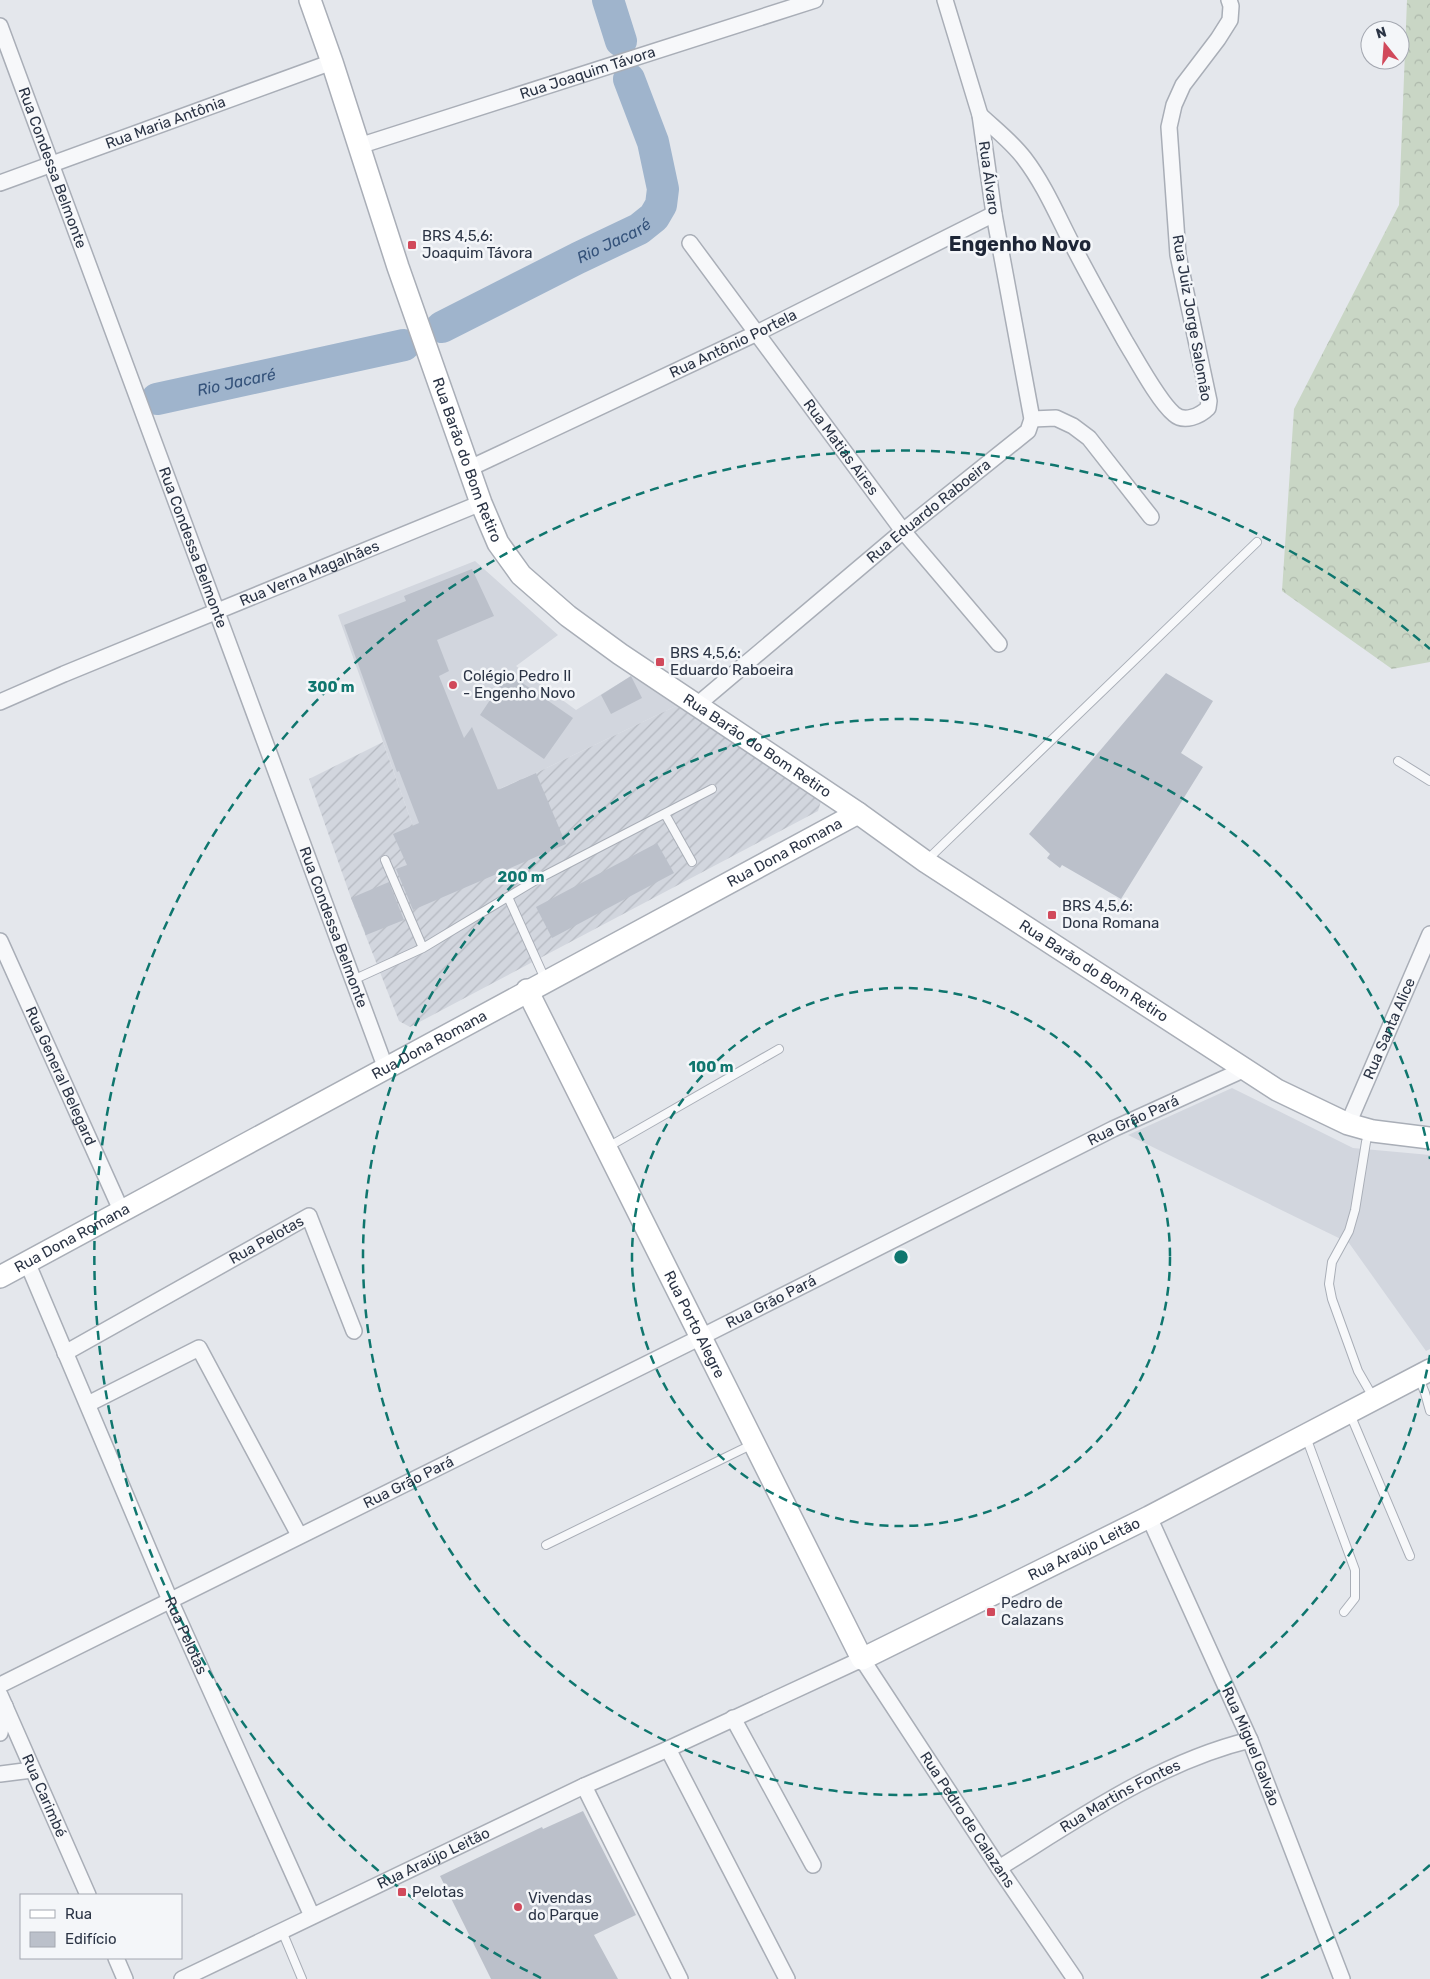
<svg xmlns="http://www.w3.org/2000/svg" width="1430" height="1979" font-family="Rubik,sans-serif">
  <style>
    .built { fill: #d2d6de }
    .industrial { fill: url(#industrial-furrows) }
    .forest { fill: url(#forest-crowns) }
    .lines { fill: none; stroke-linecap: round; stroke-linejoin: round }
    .river { stroke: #9fb4cc; stroke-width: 32 }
    .building { fill: #bbc0ca }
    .lane-casing { stroke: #a9aeb7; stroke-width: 10 }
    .street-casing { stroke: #a9aeb7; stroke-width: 18 }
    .secondary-casing { stroke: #a9aeb7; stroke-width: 24 }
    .lane { stroke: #f7f8fa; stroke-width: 8 }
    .street { stroke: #f7f8fa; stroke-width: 15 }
    .secondary { stroke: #fff; stroke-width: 21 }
    .ring { fill: none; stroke: #0f766e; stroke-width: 2.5; stroke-dasharray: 9 6 }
    .poi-dot { fill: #d1495b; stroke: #f4f6f9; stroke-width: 2 }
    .labels { text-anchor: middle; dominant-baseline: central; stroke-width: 5; stroke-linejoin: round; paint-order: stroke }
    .street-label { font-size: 15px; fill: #2b3445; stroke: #f4f6f9 }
    .poi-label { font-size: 15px; fill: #2b3445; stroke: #f4f6f9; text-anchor: start }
    .water-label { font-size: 16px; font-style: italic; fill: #34527a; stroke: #f4f6f9 }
    .district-label { font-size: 20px; font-weight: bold; fill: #1d2536; stroke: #f4f6f9 }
    .centre { fill: #0f766e; stroke: #f4f6f9; stroke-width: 2.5 }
    .ring-label { font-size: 15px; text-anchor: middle; font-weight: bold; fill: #0f766e; stroke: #f4f6f9; stroke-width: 5; stroke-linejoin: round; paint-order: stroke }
  </style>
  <defs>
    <pattern id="industrial-furrows" width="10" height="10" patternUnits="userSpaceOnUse" patternTransform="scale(1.25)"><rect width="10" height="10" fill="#d2d6de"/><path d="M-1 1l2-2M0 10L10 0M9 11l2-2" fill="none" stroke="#b4b8c0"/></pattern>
    <pattern id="forest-crowns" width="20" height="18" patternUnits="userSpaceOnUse" patternTransform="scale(1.25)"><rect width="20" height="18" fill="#c9d6c5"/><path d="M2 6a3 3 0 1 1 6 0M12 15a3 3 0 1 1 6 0" fill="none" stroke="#adb8ab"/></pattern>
  </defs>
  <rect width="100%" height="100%" fill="#e4e7ec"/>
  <path class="built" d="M475,561L558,635L516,666L576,710L631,676L678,705L536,773L413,826L338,615Z
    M1232,1088L1353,1148L1430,1155V1349L1426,1351L1349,1243L1128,1135Z"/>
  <path class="industrial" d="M678,705L821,801L818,811L410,1027L399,1021L351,898L309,779L383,742L413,826L536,773Z"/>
  <path class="forest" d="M1407,0H1430V662L1392,669L1282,591L1294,409L1399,205Z"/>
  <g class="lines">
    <g class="river">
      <path d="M608,0L621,41"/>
      <path id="s1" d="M442,327L578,258L639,229L654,217L661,205L663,189L653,142L629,79"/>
      <path id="s2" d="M157,399L404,345"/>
    </g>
  </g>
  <path class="building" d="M472,569L494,616L437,640L449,671L439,676L464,738L472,727L498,790L536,773L566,844L413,910L396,869L407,865L393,834L419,823L399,771L397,772L344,625L406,601L404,596Z
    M508,673L573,718L544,759L480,715Z
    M1166,673L1213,701L1181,753L1203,767L1121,899L1062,865L1060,868L1047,858L1050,854L1029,834Z
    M631,676L642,698L611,714L601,695Z
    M657,843L674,873L552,938L536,907Z
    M389,882L404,920L366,935L351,898Z
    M583,1811L636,1915L594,1935L618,1979H491L440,1876L542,1827L543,1829Z"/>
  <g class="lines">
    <defs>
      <path id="lane" d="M1398,761L1430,781
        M665,814L692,862
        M385,860L423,948
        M927,860L1257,542
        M508,897L545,979
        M353,980L423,948L536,880L712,789
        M1369,1132L1366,1142L1355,1210L1349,1231L1332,1262L1329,1284L1332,1299L1358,1371L1373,1397
        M608,1147L779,1049
        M1419,1378L1425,1393L1430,1411
        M1350,1414L1410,1556
        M1306,1437L1355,1570V1598L1344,1612
        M546,1545L753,1444
        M282,1931L302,1979"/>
      <g id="street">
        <path id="s3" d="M0,26L386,1069"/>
        <path d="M980,115C995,129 1012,142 1024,158C1044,184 1057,215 1072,244C1089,277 1107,309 1125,341C1136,359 1159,402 1174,414C1184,423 1200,416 1208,408L1209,401L1178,255L1169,127L1174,105L1183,85L1218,39L1230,20L1231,6L1229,0"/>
        <path id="s4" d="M359,146L815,0"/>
        <path id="s5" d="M0,183L332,62"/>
        <path id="s6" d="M690,243L903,531L999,644"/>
        <path d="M1032,419L1056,418L1073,426L1089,438L1151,517"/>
        <path id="s7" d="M470,468L757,333L994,214"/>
        <path id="s8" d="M0,702L64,674L481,503"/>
        <path id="s9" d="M697,705L903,531L1028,431L1032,419L994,214L980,115L945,0"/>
        <path id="s10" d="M0,941L121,1210"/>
        <path id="s11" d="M1348,1124L1430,934"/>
        <path id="s12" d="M27,1262L170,1600L312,1916"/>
        <path id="s13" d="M65,1353L309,1216L354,1331"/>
        <path d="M88,1404L199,1348L299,1535"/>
        <path id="s14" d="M1149,1517L1250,1740L1342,1979"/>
        <path id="s15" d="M0,1685L701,1337L1113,1129L1245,1069"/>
        <path id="s16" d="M0,1695L88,1895"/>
        <path d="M733,1718L813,1865"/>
        <path d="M0,1733L5,1706"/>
        <path d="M668,1749L787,1979"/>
        <path d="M0,1774L32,1770"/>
        <path d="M584,1786L680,1979"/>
        <path id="s17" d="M999,1868C1078,1819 1159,1762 1250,1740"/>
        <path d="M116,1958L125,1979"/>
        <path id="s18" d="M182,1979L584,1786L668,1749L862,1659L999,1868L1075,1979"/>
      </g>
      <g id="secondary">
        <path id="s19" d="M310,0L332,62L398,267L481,503L498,543L521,575L568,616L620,654L858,813L926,862L1277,1090L1348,1124L1373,1131L1430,1138"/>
        <path id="s20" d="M527,990L862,1659L1149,1517L1430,1370"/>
        <path id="s21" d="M0,1277L858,813"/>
      </g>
    </defs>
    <use href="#lane" class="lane-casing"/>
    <use href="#street" class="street-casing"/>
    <use href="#secondary" class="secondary-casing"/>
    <use href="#lane" class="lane"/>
    <use href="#street" class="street"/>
    <use href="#secondary" class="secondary"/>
  </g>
  <g class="ring">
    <circle cx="901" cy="1257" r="269"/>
    <path d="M1430 1355A538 538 0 1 1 1430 1159"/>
    <path d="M1430 1865A806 806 0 0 1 1261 1978M541 1978A806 806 0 1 1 1430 649"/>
  </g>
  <g class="poi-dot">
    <rect x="407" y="240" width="10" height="10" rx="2.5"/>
    <rect x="655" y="657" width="10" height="10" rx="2.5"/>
    <circle cx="453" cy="685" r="5"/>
    <rect x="1047" y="910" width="10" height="10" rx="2.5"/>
    <rect x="986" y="1607" width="10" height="10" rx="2.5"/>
    <rect x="397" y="1887" width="10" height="10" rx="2.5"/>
    <circle cx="518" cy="1907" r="5"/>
  </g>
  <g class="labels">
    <g class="street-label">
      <text stroke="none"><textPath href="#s4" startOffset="240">Rua Joaquim Távora</textPath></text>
      <text stroke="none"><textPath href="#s5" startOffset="176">Rua Maria Antônia</textPath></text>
      <text stroke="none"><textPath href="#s3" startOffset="151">Rua Condessa Belmonte</textPath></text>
      <text transform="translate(989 178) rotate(82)">Rua Álvaro</text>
      <text transform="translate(1192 318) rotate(80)">Rua Juiz Jorge Salomão</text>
      <text stroke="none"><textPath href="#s7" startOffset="291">Rua Antônio Portela</textPath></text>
      <text stroke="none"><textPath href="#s6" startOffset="254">Rua Matias Aires</textPath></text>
      <text stroke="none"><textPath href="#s19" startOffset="486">Rua Barão do Bom Retiro</textPath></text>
      <text stroke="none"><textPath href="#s9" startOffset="302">Rua Eduardo Raboeira</textPath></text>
      <text stroke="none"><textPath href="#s3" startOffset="556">Rua Condessa Belmonte</textPath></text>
      <text stroke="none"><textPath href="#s8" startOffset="335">Rua Verna Magalhães</textPath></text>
      <text stroke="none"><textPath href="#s19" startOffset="906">Rua Barão do Bom Retiro</textPath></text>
      <text stroke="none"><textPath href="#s21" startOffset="892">Rua Dona Romana</textPath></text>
      <text stroke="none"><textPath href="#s3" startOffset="961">Rua Condessa Belmonte</textPath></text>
      <text stroke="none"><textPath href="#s19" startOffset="1311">Rua Barão do Bom Retiro</textPath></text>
      <text stroke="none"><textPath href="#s11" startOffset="104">Rua Santa Alice</textPath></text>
      <text stroke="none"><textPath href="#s21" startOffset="488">Rua Dona Romana</textPath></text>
      <text stroke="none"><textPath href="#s10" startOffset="148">Rua General Belegard</textPath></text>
      <text stroke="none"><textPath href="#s15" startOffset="1266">Rua Grão Pará</textPath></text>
      <text stroke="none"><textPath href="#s21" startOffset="82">Rua Dona Romana</textPath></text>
      <text stroke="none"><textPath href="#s13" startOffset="231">Rua Pelotas</textPath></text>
      <text stroke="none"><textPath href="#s15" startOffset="861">Rua Grão Pará</textPath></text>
      <text stroke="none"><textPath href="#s20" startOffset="374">Rua Porto Alegre</textPath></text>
      <text stroke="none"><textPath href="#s15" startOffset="456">Rua Grão Pará</textPath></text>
      <text stroke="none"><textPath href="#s20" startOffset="996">Rua Araújo Leitão</textPath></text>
      <text stroke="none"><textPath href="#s12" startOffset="406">Rua Pelotas</textPath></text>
      <text stroke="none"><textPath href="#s14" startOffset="251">Rua Miguel Galvão</textPath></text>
      <text stroke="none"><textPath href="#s16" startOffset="110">Rua Carimbé</textPath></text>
      <text stroke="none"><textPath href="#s17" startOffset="141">Rua Martins Fontes</textPath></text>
      <text stroke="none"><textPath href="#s18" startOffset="944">Rua Pedro de Calazans</textPath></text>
      <text stroke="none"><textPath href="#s18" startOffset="279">Rua Araújo Leitão</textPath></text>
    </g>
    <g class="poi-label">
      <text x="422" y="236">BRS 4,5,6:<tspan x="422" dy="17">Joaquim Távora</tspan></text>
      <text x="670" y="653">BRS 4,5,6:<tspan x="670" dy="17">Eduardo Raboeira</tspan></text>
      <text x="463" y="676">Colégio Pedro II<tspan x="463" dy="17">- Engenho Novo</tspan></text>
      <text x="1062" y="906">BRS 4,5,6:<tspan x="1062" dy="17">Dona Romana</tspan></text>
      <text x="1001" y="1603">Pedro de<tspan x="1001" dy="17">Calazans</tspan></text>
      <text x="412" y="1892">Pelotas</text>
      <text x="528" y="1898">Vivendas<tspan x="528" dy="17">do Parque</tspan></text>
    </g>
    <g class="water-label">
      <text stroke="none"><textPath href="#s1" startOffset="192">Rio Jacaré</textPath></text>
      <text stroke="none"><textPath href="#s2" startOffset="81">Rio Jacaré</textPath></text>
    </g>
    <g class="district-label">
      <text x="1020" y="244">Engenho Novo</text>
    </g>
  </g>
  <circle cx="901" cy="1257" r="8" class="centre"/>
  <g class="ring-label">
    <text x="331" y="692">300 m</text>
    <text x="521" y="882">200 m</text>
    <text x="711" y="1072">100 m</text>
  </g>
  <rect x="20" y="1894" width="162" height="65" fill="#f4f6f9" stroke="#a4a8b1"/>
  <rect x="30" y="1910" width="25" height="8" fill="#ffffff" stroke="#a4a8b1"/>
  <text x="65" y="1919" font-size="15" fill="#2b3445">Rua</text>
  <rect x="30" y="1932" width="25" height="15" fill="#bbc0ca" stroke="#a4a8b1"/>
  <text x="65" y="1944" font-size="15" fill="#2b3445">Edifício</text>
  <g transform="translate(1385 45) rotate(343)"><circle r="24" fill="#f4f6f9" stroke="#a4a8b1"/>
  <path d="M0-4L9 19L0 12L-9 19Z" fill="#d1495b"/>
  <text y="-8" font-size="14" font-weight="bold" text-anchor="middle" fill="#2b3445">N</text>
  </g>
</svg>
